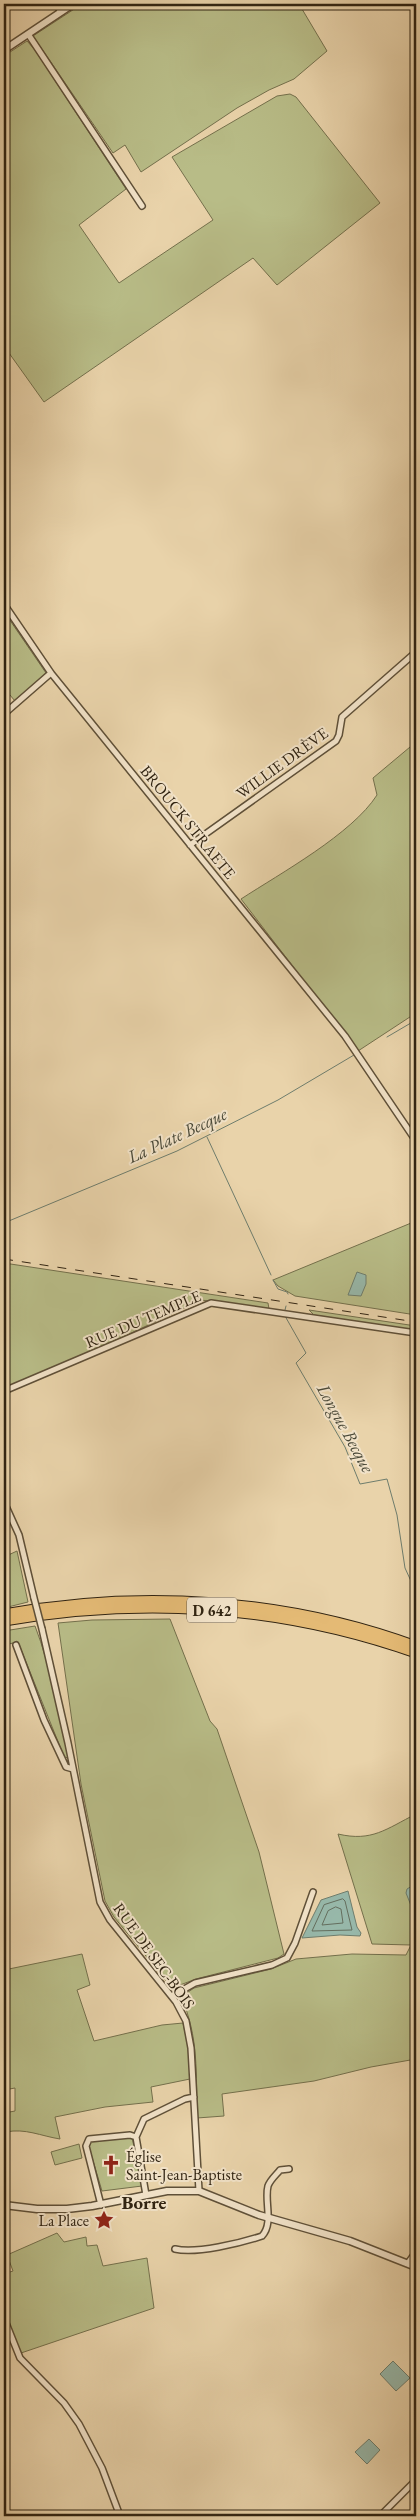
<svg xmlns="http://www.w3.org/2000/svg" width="420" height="2520" font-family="'EB Garamond',serif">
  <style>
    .green { fill: #b8bc87; stroke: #74704c }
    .water { fill: #97b8aa; stroke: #6e7d6d }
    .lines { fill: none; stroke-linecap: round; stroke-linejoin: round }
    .shore { stroke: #646e5e; stroke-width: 1 }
    .stream { stroke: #6e7d6d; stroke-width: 1 }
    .minor-casing { stroke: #5f5038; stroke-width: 8 }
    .tertiary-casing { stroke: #5f5038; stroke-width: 9 }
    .trunk-casing { stroke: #312412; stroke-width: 11 }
    .minor { stroke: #f1e2c8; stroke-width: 5 }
    .tertiary { stroke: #f1e2c8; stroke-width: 6 }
    .trunk { stroke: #e4ba75; stroke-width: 9 }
    .rail { stroke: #312412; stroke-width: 1; stroke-dasharray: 9 9; stroke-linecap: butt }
    .minor-bridge-casing { stroke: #5f5038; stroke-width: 8; stroke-linecap: butt }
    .minor-bridge { stroke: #f1e2c8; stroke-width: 5 }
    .labels { text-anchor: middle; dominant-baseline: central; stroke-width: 4; stroke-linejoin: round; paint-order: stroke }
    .shield { fill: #f1e2c8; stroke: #6b5d49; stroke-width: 1 }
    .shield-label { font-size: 15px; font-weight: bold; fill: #312412 }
    .street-label { font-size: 16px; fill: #312412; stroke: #f1e2c8 }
    .poi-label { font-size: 16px; fill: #312412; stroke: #f1e2c8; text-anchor: start }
    .water-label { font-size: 18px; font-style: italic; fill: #4a4938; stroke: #f1e2c8 }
    .quarter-label { font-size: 19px; font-weight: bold; fill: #312412; stroke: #f1e2c8 }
  </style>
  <rect width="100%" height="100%" fill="#e9d3aa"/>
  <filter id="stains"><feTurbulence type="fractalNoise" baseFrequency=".004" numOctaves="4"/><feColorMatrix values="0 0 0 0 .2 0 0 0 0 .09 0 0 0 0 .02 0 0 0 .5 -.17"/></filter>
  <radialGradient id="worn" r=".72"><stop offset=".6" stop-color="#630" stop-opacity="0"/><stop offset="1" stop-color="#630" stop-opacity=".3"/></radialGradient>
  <path class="green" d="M82,4H299L327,51L294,79L269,90L237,108L141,172L125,145L113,153L33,36Z
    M27,41L35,50L126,189L79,225L119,283L213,220L172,157L277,96L290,94L296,97L380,203L277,285L253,258L44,402L4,346V56Z
    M7,616L46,673L15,701L4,688V618Z
    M416,742V1013L358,1051L241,899C281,873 352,834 377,795L373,778Z
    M416,1221V1315L295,1296L278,1286L273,1280Z
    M4,1263L268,1303L269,1309L201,1300L104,1346L4,1388Z
    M309,1310L416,1326V1331L314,1315Z
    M17,1551L28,1602L4,1608V1557Z
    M170,1619L210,1721L217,1729L259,1852L284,1954L278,1958L196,1979L172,1988L114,1917L105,1901L81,1784L58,1623L92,1620Z
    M35,1626C51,1667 58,1713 68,1756L65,1759L18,1642L4,1645V1631Z
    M416,1814V2059L371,2067L314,2081L222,2094L224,2116L197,2118C196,2075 199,2036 181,1997L194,1988L271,1969L296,1959L352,1954L406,1955L411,1945L372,1944L338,1834C372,1842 386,1829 416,1814Z
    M82,1954L90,1985L77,1990L94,2041L162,2025L183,2023L188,2046L190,2079L151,2087L153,2102L105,2107L55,2117L60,2139C41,2136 25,2128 6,2132L4,2113L15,2111V2088L4,2090V1970Z
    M132,2137L142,2186L102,2191L88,2144L90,2141Z
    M79,2144L82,2158L55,2165L51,2152Z
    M57,2233L64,2242L86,2237L87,2246L97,2245L103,2266L147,2258L154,2308L21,2353L17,2349L4,2311V2274L13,2271L7,2255Z"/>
  <path class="water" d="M357,1272L366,1275V1284L361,1296L348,1295Z
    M412,1886H416V1918L406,1893L407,1889Z
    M348,1891L357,1927L361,1933L360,1936L340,1935L302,1938L321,1900Z
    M393,2361L410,2378L396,2391L380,2374Z
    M369,2439L380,2450L367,2464L355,2452Z"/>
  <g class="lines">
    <path class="shore" d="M343,1899L345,1901L352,1930L312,1931L324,1905Z
      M336,1907L341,1909L343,1923L322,1925L328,1911Z"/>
    <path class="stream" d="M387,1037L416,1020
      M207,1137L271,1275
      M4,1223L177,1151L278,1100L354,1055
      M273,1280L278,1289L287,1292L288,1294
      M285,1310L286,1306
      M285,1316L306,1353L296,1363L345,1447L360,1484L387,1479L397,1515L405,1568L416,1592"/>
    <defs>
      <path id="minor" d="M56,4L61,12
        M28,34L142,206
        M4,604L51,673L345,1036L416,1141
        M4,714L51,673
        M190,845L336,741L339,735L342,717L416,652
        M4,1391L211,1303L416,1333
        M4,1502L19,1535L34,1598
        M42,1629L68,1743L100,1902L110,1920L176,2002L186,2021L191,2048L199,2191
        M16,1645L44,1720L66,1767L73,1769
        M172,1996L195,1983L272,1965L287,1958L295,1943L313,1892
        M136,2137L144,2119L185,2099L194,2097
        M101,2205L86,2146L89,2139L130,2135L136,2137L146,2195
        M175,2249C196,2254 241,2243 262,2236C274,2223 264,2201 268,2186C270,2180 276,2175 280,2170L289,2169
        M408,2263L416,2252
        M4,2318L20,2358L64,2403L79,2424L102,2468L120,2516
        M380,2516L416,2480"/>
      <path id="tertiary" d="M4,50L73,4
        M4,2205L37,2209H67L92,2206L167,2191H199L259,2215L350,2241L416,2267"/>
      <path id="trunk" d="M4,1614C141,1589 285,1598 416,1646
        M4,1621C143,1597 283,1606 416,1653"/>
    </defs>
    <use href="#minor" class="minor-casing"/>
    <use href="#tertiary" class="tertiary-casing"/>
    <use href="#trunk" class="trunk-casing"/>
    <use href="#minor" class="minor"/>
    <use href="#tertiary" class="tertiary"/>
    <use href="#trunk" class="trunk"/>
    <path class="rail" d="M4,1259L416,1322"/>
    <defs>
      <path id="minor-bridge" d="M34,1598L42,1629"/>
    </defs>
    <use href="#minor-bridge" class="minor-bridge-casing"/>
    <use href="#minor-bridge" class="minor-bridge"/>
  </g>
  <defs>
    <symbol id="church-bare" viewBox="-9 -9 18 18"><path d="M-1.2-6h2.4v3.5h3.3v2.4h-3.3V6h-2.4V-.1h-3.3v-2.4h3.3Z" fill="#8f2418" stroke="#f1e2c8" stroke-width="2.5" paint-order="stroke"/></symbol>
    <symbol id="sight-bare" viewBox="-9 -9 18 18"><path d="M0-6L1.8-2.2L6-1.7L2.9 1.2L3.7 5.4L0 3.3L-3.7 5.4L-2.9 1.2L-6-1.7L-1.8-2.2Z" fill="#8f2418" stroke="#f1e2c8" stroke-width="2.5" paint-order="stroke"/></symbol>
  </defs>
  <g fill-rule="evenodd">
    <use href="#church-bare" x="97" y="2151" width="28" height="28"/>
    <use href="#sight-bare" x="90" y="2206" width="28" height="28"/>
  </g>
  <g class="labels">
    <rect class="shield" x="187" y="1597.5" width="50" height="25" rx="4"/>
    <g class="shield-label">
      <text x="212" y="1610">D 642</text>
    </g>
    <g class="street-label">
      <text transform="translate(282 763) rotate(-36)">WILLIE DRÈVE</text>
      <text transform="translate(188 822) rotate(51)">BROUCK STRAETE</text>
      <text transform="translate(143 1319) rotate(-23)">RUE DU TEMPLE</text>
      <text transform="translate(154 1956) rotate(54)">RUE DE SEC-BOIS</text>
    </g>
    <g class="poi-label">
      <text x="126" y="2156">Église<tspan x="126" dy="18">Saint-Jean-Baptiste</tspan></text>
      <text x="89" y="2220" text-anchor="end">La Place</text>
    </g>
    <g class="water-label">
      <text transform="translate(177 1135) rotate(-25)">La Plate Becque</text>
      <text transform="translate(346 1428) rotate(61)">Longue Becque</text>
    </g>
    <g class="quarter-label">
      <text x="144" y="2202">Borre</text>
    </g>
  </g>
  <rect width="420" height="2520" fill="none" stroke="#e9d3aa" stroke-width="20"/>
  <rect x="5" y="5" width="410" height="2510" fill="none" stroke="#312412" stroke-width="2.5"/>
  <rect x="10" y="10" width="400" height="2500" fill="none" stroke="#312412"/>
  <rect width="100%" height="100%" filter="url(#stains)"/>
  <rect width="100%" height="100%" fill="url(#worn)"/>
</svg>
